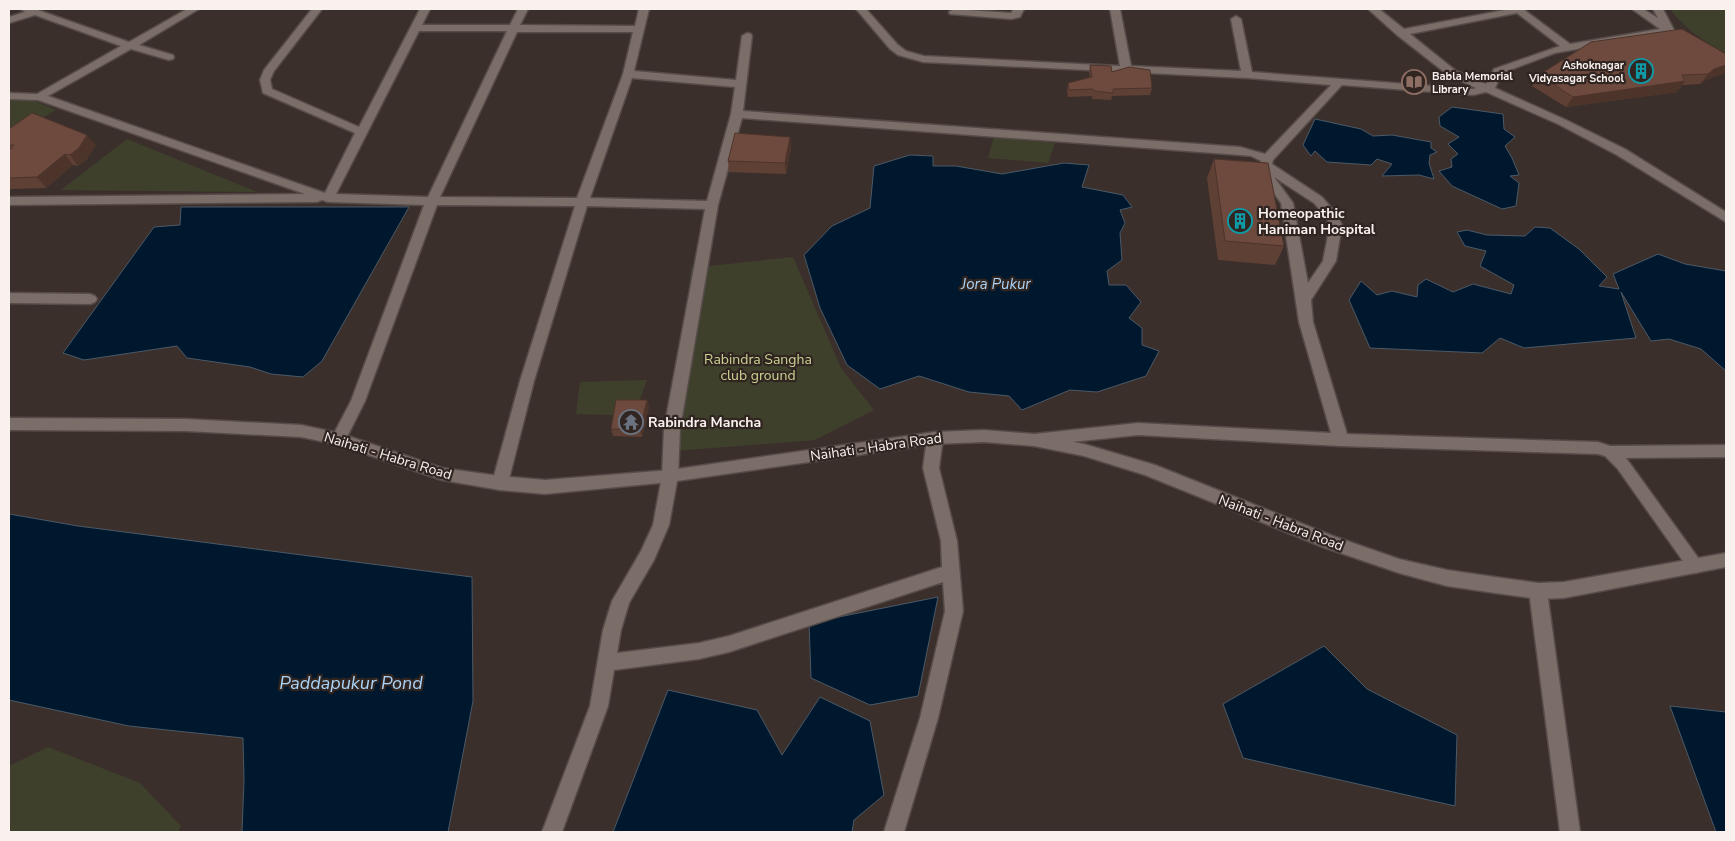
<svg xmlns="http://www.w3.org/2000/svg" width="1735" height="841" font-family="'Nunito Sans',sans-serif">
  <style>
    .green { fill: #3e402c }
    .water { fill: #00182d; stroke: #4b5967 }
    .lines { fill: none; stroke-linecap: round; stroke-linejoin: round }
    .minor-casing { stroke: #554b48; stroke-width: 3 }
    .secondary-casing { stroke: #554b48; stroke-width: 3 }
    .minor { fill: #7b6d68; fill-rule: evenodd }
    .secondary { fill: #7b6d68; fill-rule: evenodd }
    .wall { fill: #5f4035 }
    .shaded-wall { fill: #4d342b }
    .building { fill: #6e4a3e; stroke: #4d342b }
    .labels { text-anchor: middle; dominant-baseline: central; stroke-width: 4.5; stroke-linejoin: round; paint-order: stroke }
    .far-poi-label { font-size: 11px; font-weight: bold; fill: #f9f1ee; stroke: #302521; text-anchor: end }
    .poi-label { font-size: 14px; font-weight: bold; fill: #f9f1ee; stroke: #302521; text-anchor: start }
    .park-label { font-size: 14px; fill: #cbd292; stroke: #302521 }
    .street-label { font-size: 14px; fill: #f9f1ee; stroke: #302521 }
    .water-label { font-size: 15px; font-style: italic; fill: #aad3f7; stroke: #302521 }
    .near-water-label { font-size: 18px; font-style: italic; fill: #aad3f7; stroke: #302521 }
  </style>
  <rect width="100%" height="100%" fill="#3b2f2b"/>
  <path class="green" d="M1670,9H1726V53C1704,42 1685,29 1670,9Z
    M9,90L56,110L9,138Z
    M994,137L1055,143L1048,163L988,158Z
    M127,139L257,192L61,190Z
    M793,257L841,368L874,410L815,440L674,451L691,268Z
    M647,380L639,402L614,415L576,414L580,382Z
    M48,747L140,783L181,826L178,832H9V766Z"/>
  <path class="water" d="M1452,107L1503,114L1504,129L1515,137L1505,146L1512,158L1519,175L1510,176L1519,183L1516,206L1502,209L1452,186L1439,171L1452,167L1451,159L1458,154L1448,144L1459,137L1440,126L1439,117Z
    M1315,119L1361,129L1373,136L1392,135L1431,142V148L1437,152L1430,155L1429,163L1434,179L1419,175L1382,176L1392,164L1377,159L1371,165L1327,162L1315,151L1311,156L1303,145Z
    M910,155L933,156V166H956L1002,174L1064,163L1089,165L1082,187L1123,195L1132,207L1120,210L1125,223L1120,233L1122,260L1107,271L1109,285H1126L1141,302L1129,318L1142,328V345L1159,351L1146,376L1097,392L1070,390L1022,410L1009,396L969,392L919,376L880,389L847,365L820,308L804,255L832,226L870,208L874,166Z
    M181,207H409L322,361L303,377L271,374L250,367L187,358L177,346L84,360L63,353L154,227L180,225Z
    M1535,227L1550,228L1579,249L1607,277L1599,286L1619,289L1613,274L1658,254L1685,264L1726,271V371L1701,349L1669,339L1651,341L1621,292L1636,338L1524,348L1500,338L1482,353L1370,348L1349,300L1361,281L1377,295L1392,291L1417,297L1418,285L1426,279L1453,292L1473,284L1511,294L1514,285L1480,266L1486,251L1465,246L1457,232L1467,230L1487,235L1525,236Z
    M9,514L78,526L472,577L473,701L448,832H242L244,780L243,738L129,726L9,700Z
    M938,597L918,696L870,705L811,678L809,623Z
    M1324,646L1367,689L1457,735L1455,806L1243,758L1223,704Z
    M668,690L757,710L782,755L820,697L870,721L884,795L854,820L852,832H613Z
    M1670,706L1726,712V832H1716Z"/>
  <g class="lines">
    <defs>
      <path id="minor" d="M21,9H35L129,42L187,9H199L139,45L173,55L174,57L173,59L169,60L131,49L48,96L325,193L355,133L263,93L260,80L264,70L312,9H322L274,71L270,80L272,89L359,127L420,9H430L422,25H510L518,9H528L520,25L635,26L639,9H649L634,71L736,80L742,36L747,33L751,34L752,36L743,111L1240,147L1265,154L1331,85L1247,78L923,62L898,55L890,49L856,9H866L898,45L906,51L924,56L1120,66L1110,9H1120L1131,66L1241,71L1231,19L1236,16L1241,19L1252,72L1473,89L1476,88L1448,75L1397,35L1368,9H1379L1404,29L1510,9H1523L1570,44L1660,29L1632,9H1643L1658,18L1653,9H1663L1674,30L1673,32L1555,53L1502,73L1495,88L1566,120L1625,149L1726,212V222L1617,155L1558,124L1486,92L1473,95L1342,85L1273,160L1272,164L1322,197L1335,212L1342,225L1336,261L1311,300L1313,322L1347,434L1598,442L1610,446L1726,445V457L1626,458L1704,566L1702,571L1696,573L1690,571L1617,468L1605,456L1598,454L1341,446L1138,435L1034,446L1029,444L1026,440L1029,436L1034,434L1138,423L1331,433L1299,322L1281,203L1258,171L1261,161L1251,156L1240,155L742,118L718,205L680,429L678,476L669,525L654,560L629,603L621,630L617,653L699,643L729,636L942,567L941,541L923,468L927,438L930,434L935,432L940,434L943,438L939,468L957,541L963,611L938,718L904,832H884L920,718L945,611L943,582L729,652L699,659L614,670L608,706L562,832H542L590,706L603,630L612,601L641,551L653,525L662,476L664,429L705,209L587,206L534,381L508,483L506,488L500,490L494,488L492,483L520,381L575,206L437,205L365,401L344,443L339,445L334,443L331,439L351,401L424,205L328,202L322,200L317,202L9,205V197L305,194L38,100L9,99V93L37,94L121,46L35,15L9,23V17L25,12ZM1517,13L1560,46L1494,69L1486,84L1456,71L1410,34ZM419,31H507L428,197L336,194ZM517,32H633L623,74L577,198L440,197ZM632,78L735,87L731,114L707,201L590,198ZM1274,177L1314,203L1326,217L1330,225L1323,261L1308,283L1293,203Z
        M954,9L1011,13L1014,9H1024L1020,17L1011,19L950,14L949,12Z
        M9,293L90,294L95,296L97,299L95,302L90,304L9,303Z
        M1538,583L1544,586L1547,591L1580,832H1560L1529,591L1532,586Z"/>
      <path id="secondary" d="M9,418L186,419L301,425L339,433L442,468L500,476L545,480L670,470L935,432L984,430L1034,434L1084,444L1155,465L1333,536L1399,559L1447,570L1495,577L1538,583L1564,582L1726,553V567L1564,598L1538,599L1495,593L1447,586L1399,573L1323,547L1145,475L1084,456L1034,446L984,442L935,444L670,482L545,494L500,490L442,480L339,445L301,437L186,431L9,430Z"/>
    </defs>
    <use href="#minor" class="minor-casing"/>
    <use href="#secondary" class="secondary-casing"/>
    <use href="#minor" class="minor"/>
    <use href="#secondary" class="secondary"/>
  </g>
  <path class="wall" d="M1726,54L1706,80L1700,84L1682,85L1677,92L1566,107L1532,86L1539,75Z
    M1090,65L1112,72L1152,88L1150,95L1112,96L1111,100L1092,99V96L1068,97L1067,90L1068,83L1090,77L1089,72Z
    M9,129L96,145L87,159L78,166L73,165L46,188L9,189Z
    M790,137L791,148L786,174L729,172L728,161Z
    M1214,159L1284,246L1275,265L1218,260L1207,178Z
    M647,400L649,407L642,437L613,436L611,429Z"/>
  <path class="shaded-wall" d="M1726,65V73L1706,80L1700,84L1708,74L1714,69Z
    M1685,81L1677,92L1566,107L1573,97Z
    M87,135L96,145L87,159L78,166L70,155Z
    M790,137L791,148L786,174L785,163Z
    M65,154L73,165L46,188L37,177Z
    M647,400L649,407L642,437L640,430Z"/>
  <path class="building" d="M1682,29L1726,54V65L1714,69L1708,74L1682,75L1685,81L1573,97L1539,75L1591,42Z
    M1090,65L1111,66L1112,72L1129,67L1150,70L1152,88L1113,89V93L1094,91L1093,89L1069,90L1068,83L1092,77Z
    M32,113L87,135L79,148L70,155L65,154L37,177L9,178V151L14,145H9V129Z
    M735,133L790,137L785,163L728,161Z
    M1214,159L1268,163L1284,246L1225,241Z
    M616,400H647L640,430L611,429Z"/>
  <defs>
    <symbol id="building-ring" viewBox="-11 -11 22 22"><circle r="9.5" fill="#302521" stroke="#0f9aa8" stroke-width="1.5"/><path d="M-4-6H4V6H1V3H-1V6H-4ZM-2.5-4.3h1.7v1.8h-1.7ZM.8-4.3h1.7v1.8H.8ZM-2.5-1h1.7V.8h-1.7ZM.8-1h1.7V.8H.8Z" fill="#0f9aa8"/></symbol>
    <symbol id="library-ring" viewBox="-11 -11 22 22"><circle r="9.5" fill="#302521" stroke="#8d6e63" stroke-width="1.5"/><path d="M-6-4Q-3-5.5-.7-3.5V5Q-3 3-6 4ZM6-4Q3-5.5 .7-3.5V5Q3 3 6 4Z" fill="#8d6e63"/></symbol>
    <symbol id="temple-ring" viewBox="-11 -11 22 22"><circle r="9.5" fill="#302521" stroke="#6b7280" stroke-width="1.5"/><path d="M0-6L5-2H3V0L6.5 2.5H4V6H1.5V3h-3V6H-4V2.5H-6.5L-3 0V-2H-5Z" fill="#6b7280"/></symbol>
  </defs>
  <g fill-rule="evenodd">
    <use href="#building-ring" x="1627" y="57" width="28" height="28"/>
    <use href="#library-ring" x="1400" y="68" width="28" height="28"/>
    <use href="#building-ring" x="1226" y="207" width="28" height="28"/>
    <use href="#temple-ring" x="617" y="408" width="28" height="28"/>
  </g>
  <g class="labels">
    <g class="far-poi-label">
      <text x="1624" y="65">Ashoknagar<tspan x="1624" dy="13">Vidyasagar School</tspan></text>
      <text x="1432" y="76" text-anchor="start">Babla Memorial<tspan x="1432" dy="13">Library</tspan></text>
    </g>
    <g class="poi-label">
      <text x="1258" y="213">Homeopathic<tspan x="1258" dy="16">Haniman Hospital</tspan></text>
      <text x="648" y="422">Rabindra Mancha</text>
    </g>
    <g class="park-label">
      <text x="758" y="359">Rabindra Sangha<tspan x="758" dy="16">club ground</tspan></text>
    </g>
    <g class="street-label">
      <text transform="translate(876 447) rotate(-8)">Naihati - Habra Road</text>
      <text transform="translate(388 456) rotate(17)">Naihati - Habra Road</text>
      <text transform="translate(1281 523) rotate(21)">Naihati - Habra Road</text>
    </g>
    <g class="water-label">
      <text x="996" y="284">Jora Pukur</text>
    </g>
    <g class="near-water-label">
      <text x="351" y="683">Paddapukur Pond</text>
    </g>
  </g>
  <rect width="1735" height="841" fill="none" stroke="#f9f1ee" stroke-width="20"/>
</svg>
